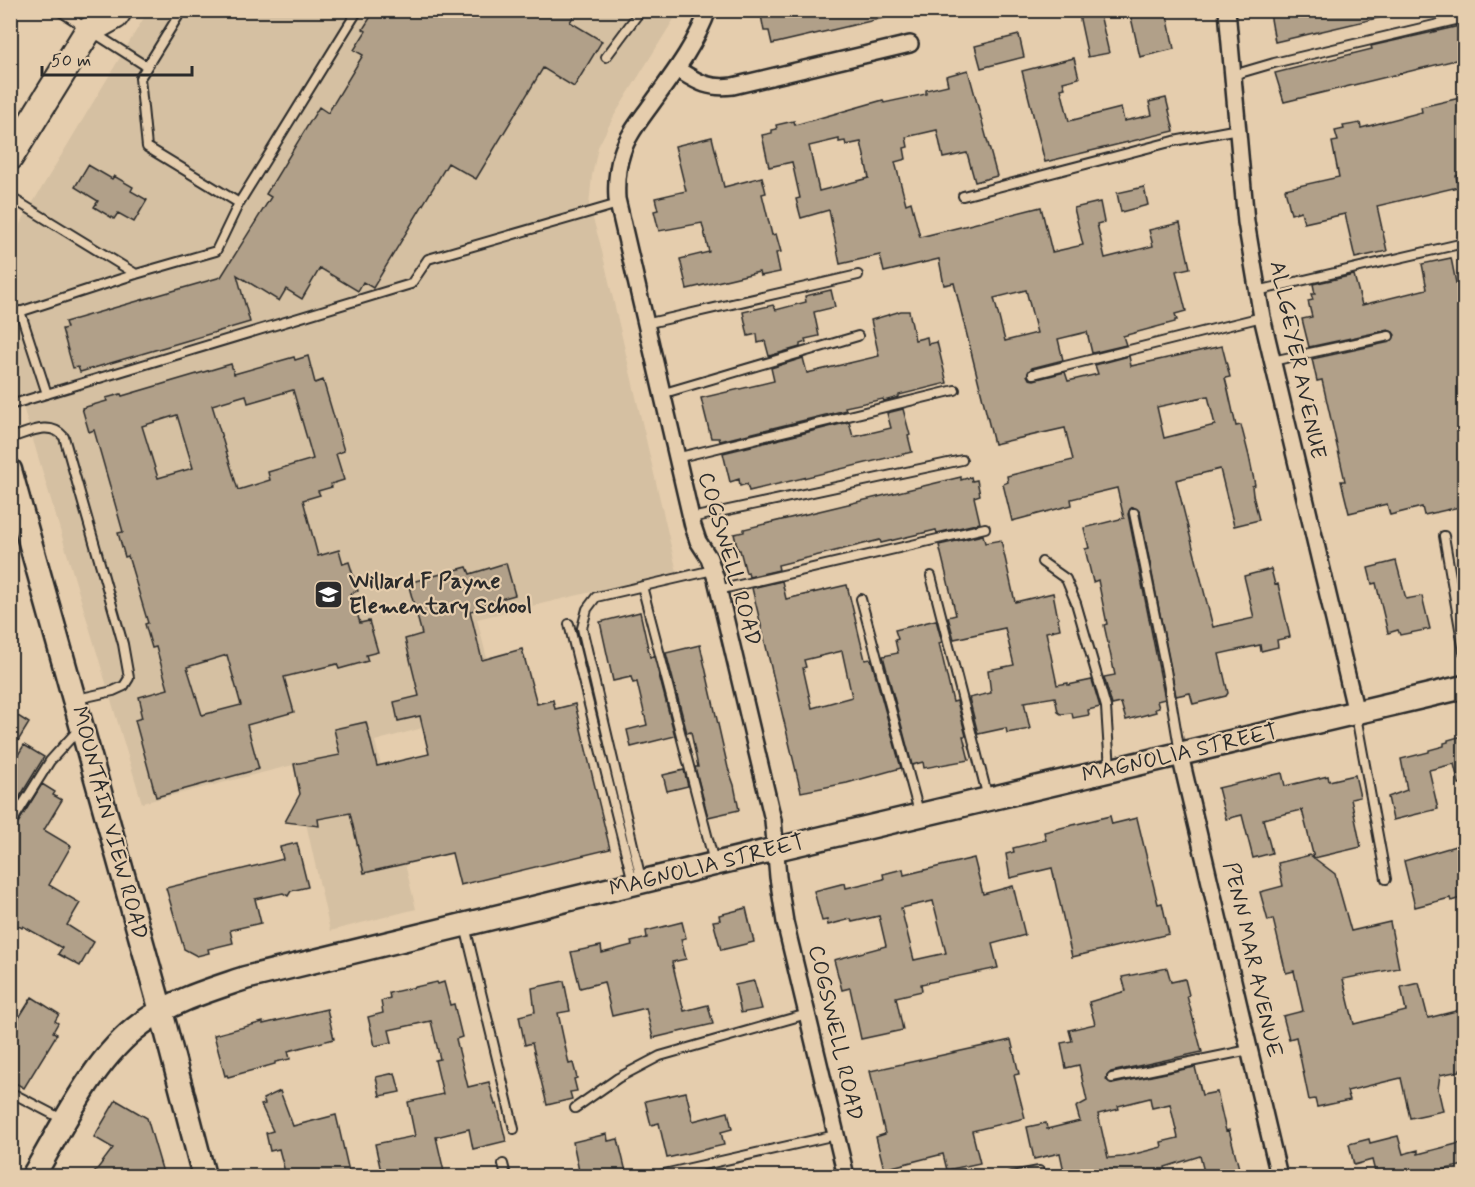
<svg xmlns="http://www.w3.org/2000/svg" width="1475" height="1187" font-family="Mynerve,sans-serif">
  <style>
    .built { fill: #d5c0a2 }
    .building { fill: #b1a089; stroke: #2b2b2b; stroke-width: 1.5; fill-rule: evenodd }
    .lines { fill: none; stroke-linecap: round; stroke-linejoin: round }
    .lane-casing { stroke: #2b2b2b; stroke-width: 12 }
    .street-casing { stroke: #2b2b2b; stroke-width: 20 }
    .secondary-casing { stroke: #2b2b2b; stroke-width: 27 }
    .primary-casing { stroke: #2b2b2b; stroke-width: 30 }
    .lane { stroke: #e5cdad; stroke-width: 8 }
    .street { stroke: #e5cdad; stroke-width: 15 }
    .secondary { stroke: #e5cdad; stroke-width: 22 }
    .primary { stroke: #e5cdad; stroke-width: 26 }
    .labels { text-anchor: middle; dominant-baseline: central; stroke-width: 4.5; stroke-linejoin: round; paint-order: stroke }
    .street-label { font-size: 22px; fill: #2b2b2b; stroke: #e5cdad }
    .poi-label { font-size: 22px; font-weight: bold; fill: #2b2b2b; stroke: #e5cdad; text-anchor: start }
  </style>
  <rect width="100%" height="100%" fill="#e5cdad"/>
  <filter id="ink" filterUnits="userSpaceOnUse"><feTurbulence type="fractalNoise" baseFrequency=".0167" numOctaves="2"/><feDisplacementMap in="SourceGraphic" scale="12" xChannelSelector="R" yChannelSelector="G"/><feConvolveMatrix kernelMatrix="1 2 1 2 8 2 1 2 1" color-interpolation-filters="sRGB"/></filter>
  <g filter="url(#ink)">
    <path class="built" d="M148,11H679L614,116L598,147L592,176L589,205L600,243L677,572L477,619L499,707L375,741L416,909L330,931L293,765L142,803L24,410L11,374V239Z"/>
    <path class="building" d="M375,10H577L570,22L602,41L574,87L543,68L476,179L448,163L373,288L363,282L358,291L320,268L302,299L286,289L279,301L237,275L250,322L80,372L78,367L73,368L62,329L67,328L65,322L221,277L271,197L266,194L319,107L328,113L363,55L354,50L366,31L363,29Z
      M760,10H888V17L772,44L769,31H764Z
      M1078,10H1095L1096,14H1100L1109,53L1088,57Z
      M1140,10H1166L1174,49L1140,57L1130,13Z
      M1282,10H1381L1382,17L1275,42L1270,13Z
      M1464,25V58L1284,102L1275,73L1372,49L1371,46Z
      M1019,35L1024,57L981,68L975,46Z
      M1074,58L1079,78L1063,82L1065,88L1061,89L1069,121L1121,108L1124,121L1152,115L1149,102L1166,98L1174,131L1045,162L1022,71Z
      M968,70L997,176L975,182L967,153L943,158L937,130L906,137L908,147L904,148L906,159L895,162L906,204L911,202L920,237L1041,207L1052,252L1083,245L1074,208L1100,202L1104,222L1097,224L1105,258L1153,246L1149,230L1180,223L1190,268L1176,271L1186,311L1175,314L1177,320H1175V322L1123,336L1126,345L1092,353L1087,332L1058,339L1063,360L1032,368L1027,375L1029,379L1034,380L1065,372L1068,381L1098,374L1095,365L1129,356L1131,366L1222,346L1230,377L1225,378L1228,390L1236,426L1241,425L1249,456L1255,485L1252,486L1253,495L1259,520L1234,526L1220,469L1176,480L1213,627L1254,618L1244,576L1271,569L1275,585L1278,584L1290,637L1277,640L1278,647L1261,651L1260,645L1219,654L1228,693L1226,696L1193,704L1190,693L1176,696L1140,512L1133,507L1130,509L1128,514L1165,699L1157,701L1159,708L1155,709L1156,712L1126,720L1121,703L1112,705L1104,677L1115,675L1104,625L1107,624L1098,580L1093,582L1085,549L1089,548L1084,528L1124,518L1117,488L1071,499L1072,505L1012,521L1003,484L1008,482L1007,476L1073,460L1065,428L994,444L954,283L944,285L939,259L884,272L880,255L840,264L829,210L801,218L796,199L800,198L792,162L769,167L762,135L772,133V130L777,129L776,125L794,121L795,125L883,100L884,103L926,94V90L948,85L946,76ZM839,139V142L845,141L846,145L861,142L869,178L819,191L809,146ZM1026,290L1037,333L1005,341L994,298ZM1208,396L1215,425L1164,438L1157,407Z
      M1464,97V174L1456,176L1458,187L1377,206L1387,251L1355,258L1345,214L1304,223L1301,211L1291,214L1285,189L1339,177L1332,142L1338,141L1335,131L1344,129L1343,126L1360,123L1361,128L1422,112L1421,107Z
      M712,137L724,187L762,177L766,193L762,194L772,235L776,234L781,252L776,253L780,272L760,276L759,272L687,289L680,259L709,252L702,223L659,231L654,211L658,210L655,198L686,191L675,146Z
      M88,165L112,179L114,176L133,187L131,191L147,200L134,222L118,213L114,219L94,207L98,201L75,187Z
      M1144,187L1148,205L1121,212L1117,193Z
      M1451,258L1456,283L1464,281V506L1424,515L1422,507L1390,515L1387,504L1349,513L1341,481H1345L1322,380L1317,381L1312,359L1390,342L1395,335L1393,332L1388,330L1309,347L1302,319L1312,317L1308,301L1313,300L1311,294H1315L1313,284L1354,275L1362,305L1427,289L1422,264Z
      M831,290L835,307L814,312L819,336L805,339L806,342L800,344V347L769,356L765,341L758,343L757,334L748,336L743,312L773,305L776,310L806,302L805,296Z
      M901,311H909L915,340L927,337L928,344L937,342L947,383L899,395V397L884,401L883,399L845,407L846,410L720,441L719,438H711L701,398L774,381L771,368L803,358L807,373L879,356L871,320Z
      M308,356L315,383L323,380L344,451L336,454L344,480L331,484L332,487L318,491L320,495L303,500L318,556L339,550L343,564L349,562L358,591L351,593L360,623L369,621L378,652L366,655L368,661L339,669L337,664L284,677L294,712L247,725L259,769L156,797L135,720L142,718L140,710L142,709L139,697L168,689L156,647L152,648L145,624L148,623L128,556L125,557L118,533L123,532L94,430L89,432L82,408L107,401L106,398L121,394L122,396L231,364L234,374L294,357L295,360ZM293,390L313,459L268,472L270,480L238,490L212,405L246,395L248,403ZM177,415L193,468L158,478L142,426ZM227,655L241,705L202,715L187,667Z
      M903,409L910,435L908,436L912,452L749,491L747,484L740,486L739,479L730,482L723,453L849,422L853,437L891,428L887,413Z
      M961,477V480L971,477L972,481L977,480L980,495L974,497L980,523L937,533L936,530L881,543L880,540L778,565L779,570L749,577L748,572L746,573L740,550H738L734,534L744,532V529Z
      M983,535L985,543L1001,540L1015,602L1053,593L1060,629L1046,632L1057,685L1068,683V685L1092,680L1100,707L1088,710L1089,715L1073,718L1072,713L1061,714L1058,712L1055,697L1024,702L1030,729L1007,733L1006,728L978,734L969,698L991,693L988,670L1014,665L1005,628L954,639L948,617L956,615L939,545Z
      M1396,561L1406,599L1422,596L1430,629L1400,635L1398,630L1388,633L1376,583L1372,584L1368,568Z
      M506,563L515,595L479,605L480,609L470,611L482,660L522,649L537,704L553,700L555,709L575,704L610,849L460,885L452,853L364,873L350,813L318,819L319,826L285,822L300,794L294,764L340,755L334,729L366,722L377,766L429,754L420,716L398,721L394,702L419,696L405,639L422,634L408,583L467,567L470,574Z
      M782,581L786,599L847,585L865,660L871,659L901,768L847,783L801,792L752,588ZM842,651L852,697L812,708L803,668L806,667L804,660Z
      M640,612L650,657L654,656L675,736L631,747L627,730L647,725L637,682L633,683L631,677L613,681L600,622Z
      M936,620L942,642L939,643L953,702L957,701L966,736H963L969,760L924,768L923,762L912,765L883,656L898,653L895,640L898,639L895,630Z
      M700,645L728,768L734,785L739,810L708,817L695,767H698L691,732L687,733L666,653Z
      M10,711L29,723L10,754Z
      M1462,736L1464,738V783L1459,784L1454,764L1429,770L1438,809L1393,820L1388,797L1407,790L1401,759L1429,752V750L1444,746V743L1448,742V740Z
      M24,745L44,757L10,813V768Z
      M684,770L688,786L667,791L663,775Z
      M1282,773L1285,786L1328,776L1329,781L1355,775L1360,797L1351,799L1361,847L1314,858L1302,810L1263,819L1272,853L1253,858L1242,815L1226,819L1218,788Z
      M42,784L55,792L53,795L62,800L44,830L71,846L49,885L80,903L67,925L94,942L80,966L58,954L62,948L23,926L22,928L10,921V831L15,828Z
      M1110,816L1112,824L1137,818L1158,904L1162,903L1169,934L1072,957L1052,868L1010,878L1006,854L1014,852L1013,848L1046,840L1044,832Z
      M297,843L308,887L291,891L288,896L283,893L255,899L261,923L230,930L233,943L208,949L209,953L197,956L184,949L166,888L283,859L280,847Z
      M1459,845L1464,866V897L1451,901L1450,898L1415,907L1404,861Z
      M1310,855L1335,874L1351,931L1390,922L1399,968L1343,979L1354,1024L1406,1011L1401,987L1419,983L1428,1018L1464,1009V1068L1460,1069V1071L1440,1075L1438,1089L1443,1111L1410,1118L1401,1078L1347,1091L1350,1100L1317,1107L1315,1099L1309,1100L1296,1037L1289,1039L1283,1016L1303,1011L1294,971L1286,973L1273,919L1268,921L1260,892L1283,886L1278,863Z
      M974,858L983,894L1013,886L1025,935L992,944L998,968L921,984L922,991L896,997L903,1030L861,1039L850,988L842,990L834,960L886,946L879,916L852,922L851,919L828,925L827,920L822,921L814,891L845,883L846,888L884,879L883,874L903,869L904,875ZM933,901L946,953L914,960L901,908Z
      M746,908L754,942L721,950L713,921L720,920L719,915Z
      M682,922L686,938L681,939L686,959L672,962L684,1011L708,1005L713,1024L653,1038L646,1008L612,1016L604,982L580,988L571,952L601,946L602,953L632,945L631,942L647,938L646,931Z
      M1167,968L1171,982L1185,979L1189,995L1187,996L1202,1052L1111,1072L1107,1076L1106,1080L1113,1084L1195,1067L1202,1095L1217,1092L1226,1131L1229,1130L1241,1176H1205L1200,1156L1165,1167L1167,1176H1065L1060,1153L1034,1159L1027,1127L1046,1123L1047,1129L1080,1121L1076,1107L1087,1101L1079,1065L1066,1068L1061,1043L1072,1041L1069,1030L1095,1024L1089,1002L1126,991L1122,977ZM1150,1098L1152,1108L1170,1104L1178,1138L1161,1142L1162,1147L1123,1157L1108,1158L1098,1114L1119,1109L1118,1106Z
      M564,981L570,1011L558,1013L569,1064L573,1063L577,1078L574,1079L577,1091L570,1092L572,1099L547,1105L532,1043L525,1045L519,1016L535,1012L532,988Z
      M754,981L762,1009L741,1013L735,985Z
      M437,982L438,984L444,982L450,1005L454,1004L462,1037L456,1039L468,1087L489,1082L495,1105L497,1104L506,1141L473,1149L469,1129L436,1137L445,1176H382L375,1144L415,1136L408,1102L443,1094L435,1060L440,1059L431,1021L389,1030L392,1042L375,1046L368,1017L383,1013L381,1001L390,998L389,993Z
      M32,997L59,1014L55,1021L58,1023L53,1032L57,1034L24,1088L10,1080V1032Z
      M327,1009L334,1039L288,1051L290,1059L275,1062V1064L228,1077L227,1075L225,1076L214,1035L263,1022V1024Z
      M1011,1040L1019,1074L1014,1075L1025,1118L972,1131L980,1163L947,1170L943,1154L884,1169L876,1137L885,1134L870,1071Z
      M395,1073L400,1092L380,1096L376,1077Z
      M280,1091L293,1126L336,1115L350,1176H286L279,1149L270,1151L266,1133L273,1131L261,1105L265,1104L263,1099Z
      M686,1092L693,1121L728,1112L732,1129L721,1132L724,1145L667,1158L659,1123L651,1125L645,1101Z
      M116,1100L147,1118L164,1176H92L113,1148L94,1137Z
      M607,1134L608,1141L618,1139L627,1176H580L573,1142Z
      M1398,1136L1403,1154L1418,1150V1154L1464,1142V1165L1416,1176H1376L1372,1160L1354,1165L1349,1144L1369,1139L1370,1143Z"/>
    <g class="lines">
      <defs>
        <path id="lane" d="M58,10L146,66
          M182,10L140,78L147,147L239,203L358,10
          M606,57L641,10
          M1233,75L1274,63L1464,18
          M963,196L1174,141L1238,129
          M10,197L136,274
          M1257,291L1464,243
          M20,311L47,394
          M10,315L136,274L216,251L239,203
          M645,324L858,275
          M1272,361L1389,336
          M1033,374L1262,317
          M661,394L858,336
          M10,405L411,284L428,259L618,204
          M10,438C28,433 50,420 64,437L123,644L129,678L124,686L113,691L77,699
          M676,458L955,390
          M1134,513L1166,670L1180,753
          M691,518L962,460
          M1444,536L1464,652
          M1042,562L1066,579L1076,603L1106,707L1110,769
          M931,576L988,798
          M642,586L714,862
          M718,590L985,528
          M861,599L919,812
          M569,624L633,882
          M1356,716L1386,879
          M10,825L50,761L79,729
          M641,879L582,628L587,609L596,597L713,570
          M465,926L514,1129
          M1112,1078L1249,1050
          M10,1092L62,1119
          M575,1108L618,1078L660,1056L807,1014
          M503,1164L506,1176
          M655,1176L836,1135
          M1012,1176L1039,1171"/>
        <path id="street" d="M708,10C695,47 670,78 648,109C638,123 627,137 622,153C617,168 616,183 617,199L693,526L698,541L709,558L716,579L773,820L778,877L785,922L846,1176
          M1227,10L1246,222L1262,317L1356,713
          M677,69C698,82 707,89 733,86L910,44
          M1180,755L1279,1176"/>
        <path id="secondary" d="M10,470L161,1011L204,1176
          M33,1176C63,1126 93,1059 141,1024C171,1001 210,990 245,978L776,849L1464,687"/>
        <path id="primary" d="M10,157L88,31L115,16L119,10"/>
      </defs>
      <use href="#lane" class="lane-casing"/>
      <use href="#street" class="street-casing"/>
      <use href="#secondary" class="secondary-casing"/>
      <use href="#primary" class="primary-casing"/>
      <use href="#lane" class="lane"/>
      <use href="#street" class="street"/>
      <use href="#secondary" class="secondary"/>
      <use href="#primary" class="primary"/>
    </g>
  </g>
  <defs>
    <symbol id="school-square" viewBox="-11 -11 22 22"><rect x="-9" y="-9" width="18" height="18" rx="4" fill="#2b2b2b" stroke="#e5cdad"/><path d="M0-5L7-2L0 1L-7-2ZM-4 1L0 2.5L4 1V4Q0 6-4 4Z" fill="#fff"/></symbol>
  </defs>
  <g fill-rule="evenodd">
    <use href="#school-square" x="312" y="578" width="33" height="33"/>
  </g>
  <g class="labels">
    <g class="street-label">
      <text transform="translate(1297 360) rotate(78)">ALLGEYER AVENUE</text>
      <text transform="translate(729 559) rotate(74)">COGSWELL ROAD</text>
      <text transform="translate(1180 754) rotate(-13)">MAGNOLIA STREET</text>
      <text transform="translate(109 823) rotate(75)">MOUNTAIN VIEW ROAD</text>
      <text transform="translate(707 866) rotate(-14)">MAGNOLIA STREET</text>
      <text transform="translate(1252 960) rotate(77)">PENN MAR AVENUE</text>
      <text transform="translate(835 1033) rotate(77)">COGSWELL ROAD</text>
    </g>
    <g class="poi-label">
      <text x="349" y="582">Willard F Payne<tspan x="349" dy="25">Elementary School</tspan></text>
    </g>
  </g>
  <rect width="1475" height="1187" fill="none" stroke="#e5cdad" stroke-width="36"/>
  <rect x="18" y="18" width="1439" height="1151" fill="none" stroke="#2b2b2b" stroke-width="2" filter="url(#ink)"/>
  <path d="M42 66v9h150v-9" fill="none" stroke="#2b2b2b" stroke-width="3"/>
  <text x="51" y="66" font-size="18" fill="#2b2b2b" stroke="#e5cdad" stroke-width="4.5" paint-order="stroke">50 m</text>
</svg>
